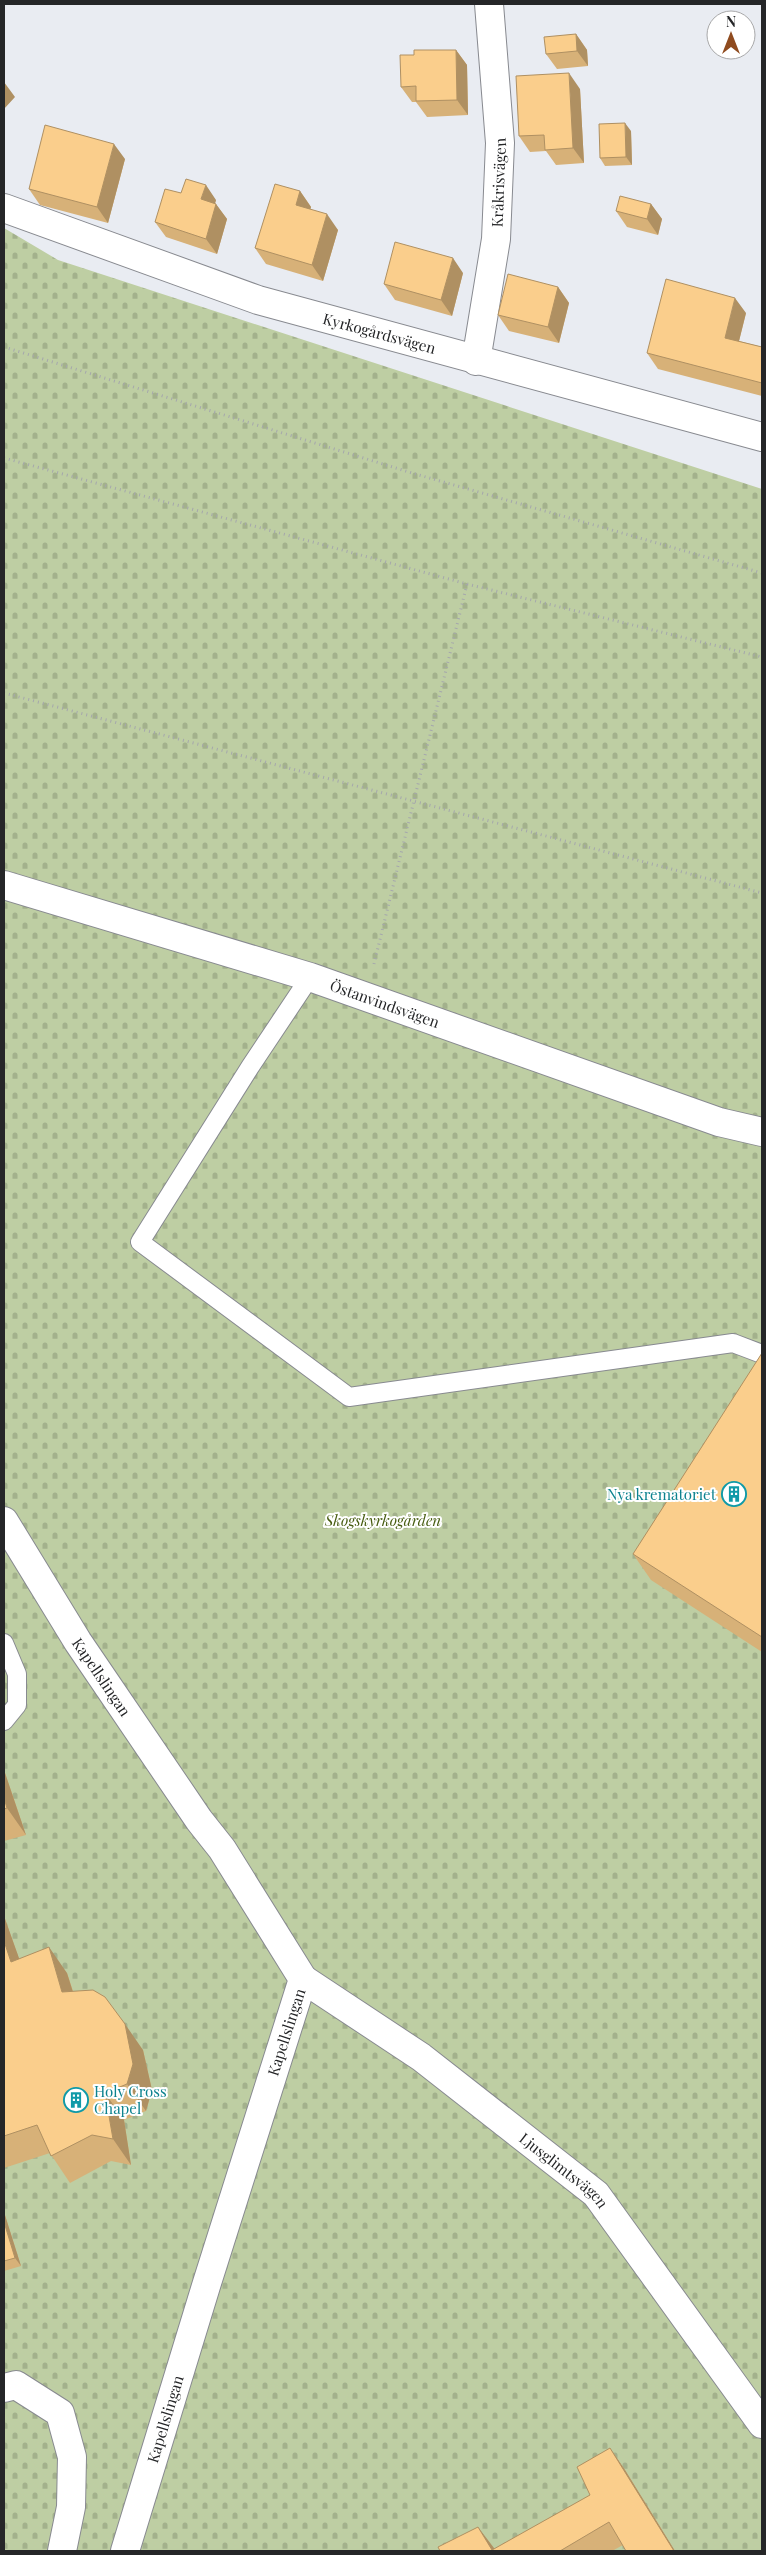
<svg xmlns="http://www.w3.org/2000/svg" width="766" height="2555" font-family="'Playfair Display',serif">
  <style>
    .cemetery { fill: url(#cemetery-stones) }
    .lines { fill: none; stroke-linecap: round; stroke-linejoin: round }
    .service-casing { stroke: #888a90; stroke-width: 20 }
    .minor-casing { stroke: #888a90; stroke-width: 30 }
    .path { stroke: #a5a7ac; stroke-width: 3; stroke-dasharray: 1 4; stroke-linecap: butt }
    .service { stroke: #fff; stroke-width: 18 }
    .minor { stroke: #fff; stroke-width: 28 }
    .wall { fill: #d7b178 }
    .shaded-wall { fill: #af9062 }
    .building { fill: #face8c; stroke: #af9062 }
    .labels { text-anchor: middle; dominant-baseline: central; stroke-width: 4; stroke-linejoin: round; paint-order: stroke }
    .street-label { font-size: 15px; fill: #252628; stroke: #fff }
    .culture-label { font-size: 15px; fill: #0d838f; stroke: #fff; text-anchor: end }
    .park-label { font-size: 15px; font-style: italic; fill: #475c10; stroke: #fff }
  </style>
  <defs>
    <pattern id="cemetery-stones" width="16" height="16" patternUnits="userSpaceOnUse" patternTransform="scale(1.25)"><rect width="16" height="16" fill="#becea3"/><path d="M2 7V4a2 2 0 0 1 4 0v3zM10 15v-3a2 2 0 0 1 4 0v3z" fill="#a3b18c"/></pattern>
  </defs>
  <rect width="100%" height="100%" fill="#e9ecf2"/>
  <path class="cemetery" d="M4,228L58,260L762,489V2551H4Z"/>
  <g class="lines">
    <defs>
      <path id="service" d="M310,977L250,1067L140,1242L349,1397L733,1343L762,1354
        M4,1643L17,1674V1705L4,1721"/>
      <g id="minor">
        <path id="s1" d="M4,208L258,300L762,437"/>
        <path id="s2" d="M476,361L496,239L500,143L489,4"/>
        <path id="s3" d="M4,885L310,977L719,1122L762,1132"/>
        <path id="s4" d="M4,1521L78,1642L199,1820L222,1849L303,1979L206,2286L125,2551"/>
        <path id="s5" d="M303,1979L421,2057L596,2194L762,2424"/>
        <path d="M4,2388L16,2385L60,2413L72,2457L71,2507L62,2551"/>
      </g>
    </defs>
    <use href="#service" class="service-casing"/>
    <use href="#minor" class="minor-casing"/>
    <path class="path" d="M4,347L412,473L762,573
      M4,458L467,584L762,657
      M4,693L762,893
      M374,964L467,584"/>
    <use href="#service" class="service"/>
    <use href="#minor" class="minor"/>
  </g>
  <path class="wall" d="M576,34L587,50L588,66L557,69L546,54Z
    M456,50L467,65L468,115L427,117L416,102H412L401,87L414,55Z
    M580,89L584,163L556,165L546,151L530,152L519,136Z
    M631,131L632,165L605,166L600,158Z
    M125,159L108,223L40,205L29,189Z
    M300,191L311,207L310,209L338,230L323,281L266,264L255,248Z
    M216,200L215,203L227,219L217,254L166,237L155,222Z
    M651,204L662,219L658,235L627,227L616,211Z
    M463,273L452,316L395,300L384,284Z
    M558,287L569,303L559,343L509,331L498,315Z
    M746,313L739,341L762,347V396L658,369L647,353Z
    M762,1353V1652L651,1580L633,1554Z
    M4,1770L26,1835L4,1841Z
    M4,1916L19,1959L67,1973L73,1991L143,2050L152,2090L146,2111L124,2120L131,2165L111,2161L70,2183L50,2153L4,2168Z
    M4,2212L21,2266L4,2271Z
    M610,2448L625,2470L675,2551H626L623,2545L612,2551H440L494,2549L590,2495Z"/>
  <path class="shaded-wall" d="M576,34L587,50L588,66L577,51Z
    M456,50L467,65L468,115L457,100Z
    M569,73L580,89L584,163L573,148Z
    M4,82L15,97L4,109Z
    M625,123L631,131L632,165L626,157Z
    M114,144L125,159L108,223L97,207Z
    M206,185L216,200L212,214L201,199Z
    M300,191L311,207L307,220L296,205Z
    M216,204L227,219L217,254L206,239Z
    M651,204L662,219L658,235L647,219Z
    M327,214L338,230L323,281L312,265Z
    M453,258L463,273L452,316L441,300Z
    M558,287L569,303L559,343L548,327Z
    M735,298L746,313L736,353L725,338Z
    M4,1770L26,1835L7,1808L4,1798Z
    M4,1916L30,1989L11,1962L4,1941Z
    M49,1947L67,1973L81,2018L62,1992Z
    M125,2024L143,2050L152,2090L146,2111L127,2084Z
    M105,2093L124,2120L131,2165L113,2139Z
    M4,2212L21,2266L15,2258L4,2222Z
    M610,2448L625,2470L675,2551H674Z
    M478,2527L494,2548L495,2551H492Z"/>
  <path class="building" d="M576,34L577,51L546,54L544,37Z
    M414,50H456L457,100L416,101V86L401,87L400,55H414Z
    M569,73L573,148L545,150L544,135L519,136L516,76Z
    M625,123L626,157L600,158L599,124Z
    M45,125L114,144L97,207L29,189Z
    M186,179L206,185L201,199L216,204L206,239L155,222L165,189L181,193Z
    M275,184L300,191L296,205L327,214L312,265L255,248Z
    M620,196L651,204L647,219L616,211Z
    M395,242L453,258L441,300L384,284Z
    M508,274L558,287L548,327L498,315Z
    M666,279L735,298L725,338L762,347V383L647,353Z
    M762,1353V1637L633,1554Z
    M4,1798L7,1808L4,1809Z
    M4,1941L11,1962L49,1947L62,1992L93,1990L105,1997L125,2024L133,2064L127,2084L105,2093L113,2139L92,2135L51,2156L37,2125L4,2136Z
    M4,2222L15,2258L4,2261Z
    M610,2448L674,2551H626L609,2522L560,2551H440L438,2547L478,2527L492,2550L590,2495L577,2467Z"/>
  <defs>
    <symbol id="building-ring" viewBox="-11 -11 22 22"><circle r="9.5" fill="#fff" stroke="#0f9aa8" stroke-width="1.5"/><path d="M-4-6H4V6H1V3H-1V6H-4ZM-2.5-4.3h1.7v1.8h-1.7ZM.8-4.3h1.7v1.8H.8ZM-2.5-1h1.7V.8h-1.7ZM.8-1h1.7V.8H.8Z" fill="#0f9aa8"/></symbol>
  </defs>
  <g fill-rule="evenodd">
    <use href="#building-ring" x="720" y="1480" width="28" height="28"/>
    <use href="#building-ring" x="62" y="2086" width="28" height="28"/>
  </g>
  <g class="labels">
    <g class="street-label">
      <text stroke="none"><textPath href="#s2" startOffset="180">Kråkrisvägen</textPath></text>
      <text stroke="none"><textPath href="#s1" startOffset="396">Kyrkogårdsvägen</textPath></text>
      <text stroke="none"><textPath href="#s3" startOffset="399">Östanvindsvägen</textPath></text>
      <text stroke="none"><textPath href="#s4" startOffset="184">Kapellslingan</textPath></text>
      <text transform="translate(286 2032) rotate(-72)">Kapellslingan</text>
      <text stroke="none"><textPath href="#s5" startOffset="324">Ljusglimtsvägen</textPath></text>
      <text transform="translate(165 2419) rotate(-73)">Kapellslingan</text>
    </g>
    <g class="culture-label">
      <text x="716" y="1494">Nya krematoriet</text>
      <text x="94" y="2091" text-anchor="start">Holy Cross<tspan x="94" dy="17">Chapel</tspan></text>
    </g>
    <g class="park-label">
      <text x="383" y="1520">Skogskyrkogården</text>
    </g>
  </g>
  <rect width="766" height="2555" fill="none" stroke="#252628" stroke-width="10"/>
  <g transform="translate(731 35)"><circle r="24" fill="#ffffff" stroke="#a8a8a9"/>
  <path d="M0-4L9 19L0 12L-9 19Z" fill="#8f4b1f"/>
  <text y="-8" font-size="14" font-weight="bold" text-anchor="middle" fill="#252628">N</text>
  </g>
</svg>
